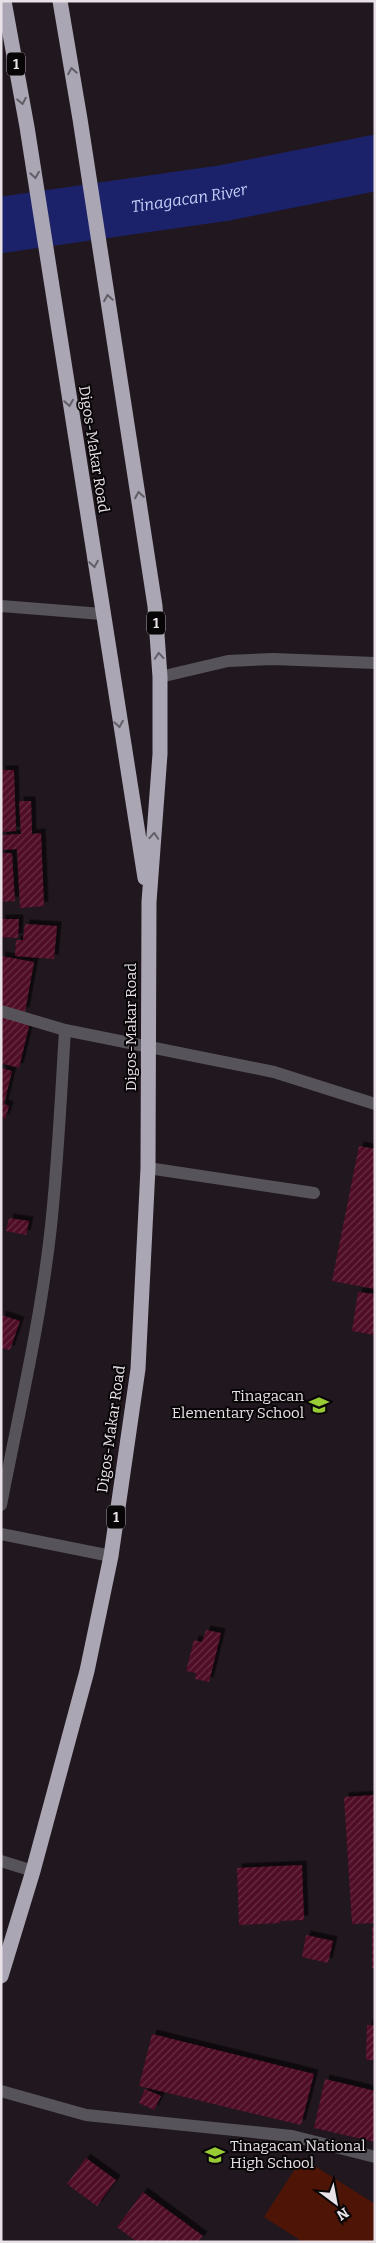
<svg xmlns="http://www.w3.org/2000/svg" width="376" height="2243" font-family="Bitter,serif">
  <style>
    .grass { fill: #4e1406 }
    .lines { fill: none; stroke-linecap: round; stroke-linejoin: round }
    .river { stroke: #1c2269; stroke-width: 56 }
    .building { fill: url(#building-hatch); filter: url(#shadow) }
    .minor { stroke: #56545a; stroke-width: 12 }
    .highway { stroke: #aba6b4; stroke-width: 15 }
    .oneway { stroke: #625e66 }
    .labels { text-anchor: middle; dominant-baseline: central; stroke-width: 4; stroke-linejoin: round; paint-order: stroke }
    .shield { fill: #080507; stroke: #a59fa4; stroke-width: 1 }
    .shield-label { font-size: 14px; font-weight: bold; fill: #e8e1e7 }
    .street-label { font-size: 15px; fill: #e8e1e7; stroke: #080507 }
    .poi-label { font-size: 15px; fill: #e8e1e7; stroke: #080507; text-anchor: end }
    .water-label { font-size: 16px; font-style: italic; fill: #c4d0fb; stroke: #080507 }
  </style>
  <defs>
    <pattern id="building-hatch" width="6" height="6" patternUnits="userSpaceOnUse" patternTransform="scale(1.25)"><rect width="6" height="6" fill="#4f0c25"/><path d="M-1 1l2-2M0 6l6-6M5 7l2-2" fill="none" stroke="#682f45"/></pattern>
    <filter id="shadow"><feDropShadow dx="4.5" dy="-4.5" stdDeviation="0" flood-color="#0009"/></filter>
  </defs>
  <rect width="100%" height="100%" fill="#21171f"/>
  <path class="grass" d="M302,2158L375,2204V2242H303L264,2217Z"/>
  <g class="lines">
    <path class="river" id="s1" d="M1,225L224,193L375,163"/>
  </g>
  <path class="building" d="M1,770H14L16,831L1,832Z
    M19,801H31L32,834L41,833L44,906L20,908L17,849L3,850L2,835L21,834Z
    M1,853H12L15,901L1,902Z
    M1,919H19L18,938L1,937Z
    M25,924L57,926L54,959L15,956L16,940H23Z
    M1,956L34,962L25,1012L1,1008Z
    M1,1015L30,1022L19,1068L1,1063Z
    M1,1068L12,1071L4,1104L9,1106L5,1119L1,1118Z
    M359,1146L375,1149V1289L332,1281Z
    M9,1218L29,1221L26,1235L6,1231Z
    M358,1292L375,1294V1335L352,1331Z
    M1,1315L20,1321L10,1350L1,1348Z
    M206,1630L221,1633L209,1682L195,1679L196,1673L186,1671L194,1640L202,1642Z
    M375,1795V1923L352,1924L344,1797Z
    M302,1865L304,1920L280,1921V1923L239,1925L237,1868Z
    M372,1927H375V1968H372Z
    M306,1935L333,1941L328,1963L302,1957Z
    M367,2025H375V2060H366Z
    M152,2034L314,2074L301,2125L139,2086Z
    M325,2079L375,2091V2142L314,2128Z
    M145,2089L161,2096L154,2110L139,2103Z
    M86,2158L116,2180L97,2206L67,2184Z
    M143,2192L203,2236L198,2242H137L117,2227Z"/>
  <g class="lines">
    <path class="minor" d="M1,606L102,614
      M160,677L228,661L273,659L375,663
      M1,1011L65,1030L274,1072L375,1104
      M148,1168L314,1193
      M1,1505C19,1412 41,1320 51,1226C58,1161 61,1095 65,1030
      M1,1534L111,1556
      M1,1861L33,1871
      M1,2091L86,2115L292,2136L375,2157"/>
    <path class="highway" d="M4,1L27,127L145,878
      M1,1976L33,1871L87,1671L111,1556L138,1369L148,1168L149,902L160,754V677L155,606L80,119L60,1"/>
  </g>
  <defs><path id="oneway-chevron" d="M-2-3.5L2.5 0L-2 3.5" fill="none" stroke-width="1.6" stroke-linecap="round" stroke-linejoin="round" transform="scale(1.25)"/></defs>
  <g class="oneway">
    <use href="#oneway-chevron" transform="translate(72 71) rotate(-100)"/>
    <use href="#oneway-chevron" transform="translate(22 101) rotate(79)"/>
    <use href="#oneway-chevron" transform="translate(35 175) rotate(81)"/>
    <use href="#oneway-chevron" transform="translate(108 298) rotate(-99)"/>
    <use href="#oneway-chevron" transform="translate(69 403) rotate(81)"/>
    <use href="#oneway-chevron" transform="translate(139 495) rotate(-99)"/>
    <use href="#oneway-chevron" transform="translate(94 564) rotate(81)"/>
    <use href="#oneway-chevron" transform="translate(159 656) rotate(-94)"/>
    <use href="#oneway-chevron" transform="translate(119 724) rotate(81)"/>
    <use href="#oneway-chevron" transform="translate(154 836) rotate(-86)"/>
  </g>
  <defs>
    <symbol id="school-bare" viewBox="-9 -9 18 18"><path d="M0-5L7-2L0 1L-7-2ZM-4 1L0 2.5L4 1V4Q0 6-4 4Z" fill="#99cb35" stroke="#080507" stroke-width="2.5" paint-order="stroke"/></symbol>
  </defs>
  <g fill-rule="evenodd">
    <use href="#school-bare" x="305" y="1391" width="28" height="28"/>
    <use href="#school-bare" x="201" y="2141" width="28" height="28"/>
  </g>
  <g class="labels">
    <g class="shield">
      <rect x="7" y="52.5" width="18" height="23" rx="4"/>
      <rect x="147" y="611.5" width="18" height="23" rx="4"/>
      <rect x="107" y="1505.5" width="18" height="23" rx="4"/>
    </g>
    <g class="shield-label">
      <text x="16" y="64">1</text>
      <text x="156" y="623">1</text>
      <text x="116" y="1517">1</text>
    </g>
    <g class="street-label">
      <text transform="translate(94 449) rotate(81)">Digos-Makar Road</text>
      <text transform="translate(131 1027) rotate(-90)">Digos-Makar Road</text>
      <text transform="translate(111 1429) rotate(-82)">Digos-Makar Road</text>
    </g>
    <g class="poi-label">
      <text x="304" y="1396">Tinagacan<tspan x="304" dy="17">Elementary School</tspan></text>
      <text x="230" y="2146" text-anchor="start">Tinagacan National<tspan x="230" dy="17">High School</tspan></text>
    </g>
    <g class="water-label">
      <text stroke="none"><textPath href="#s1" startOffset="190">Tinagacan River</textPath></text>
    </g>
  </g>
  <rect width="376" height="2243" fill="none" stroke="#e8e1e7" stroke-width="5"/>
  <g transform="translate(336 2203) rotate(148)" stroke="#080507" stroke-width="4" paint-order="stroke">
  <path d="M0-4L9 19L0 12L-9 19Z" fill="#e8e1e7"/>
  <text y="-8" font-size="14" font-weight="bold" text-anchor="middle" fill="#e8e1e7">N</text>
  </g>
</svg>
